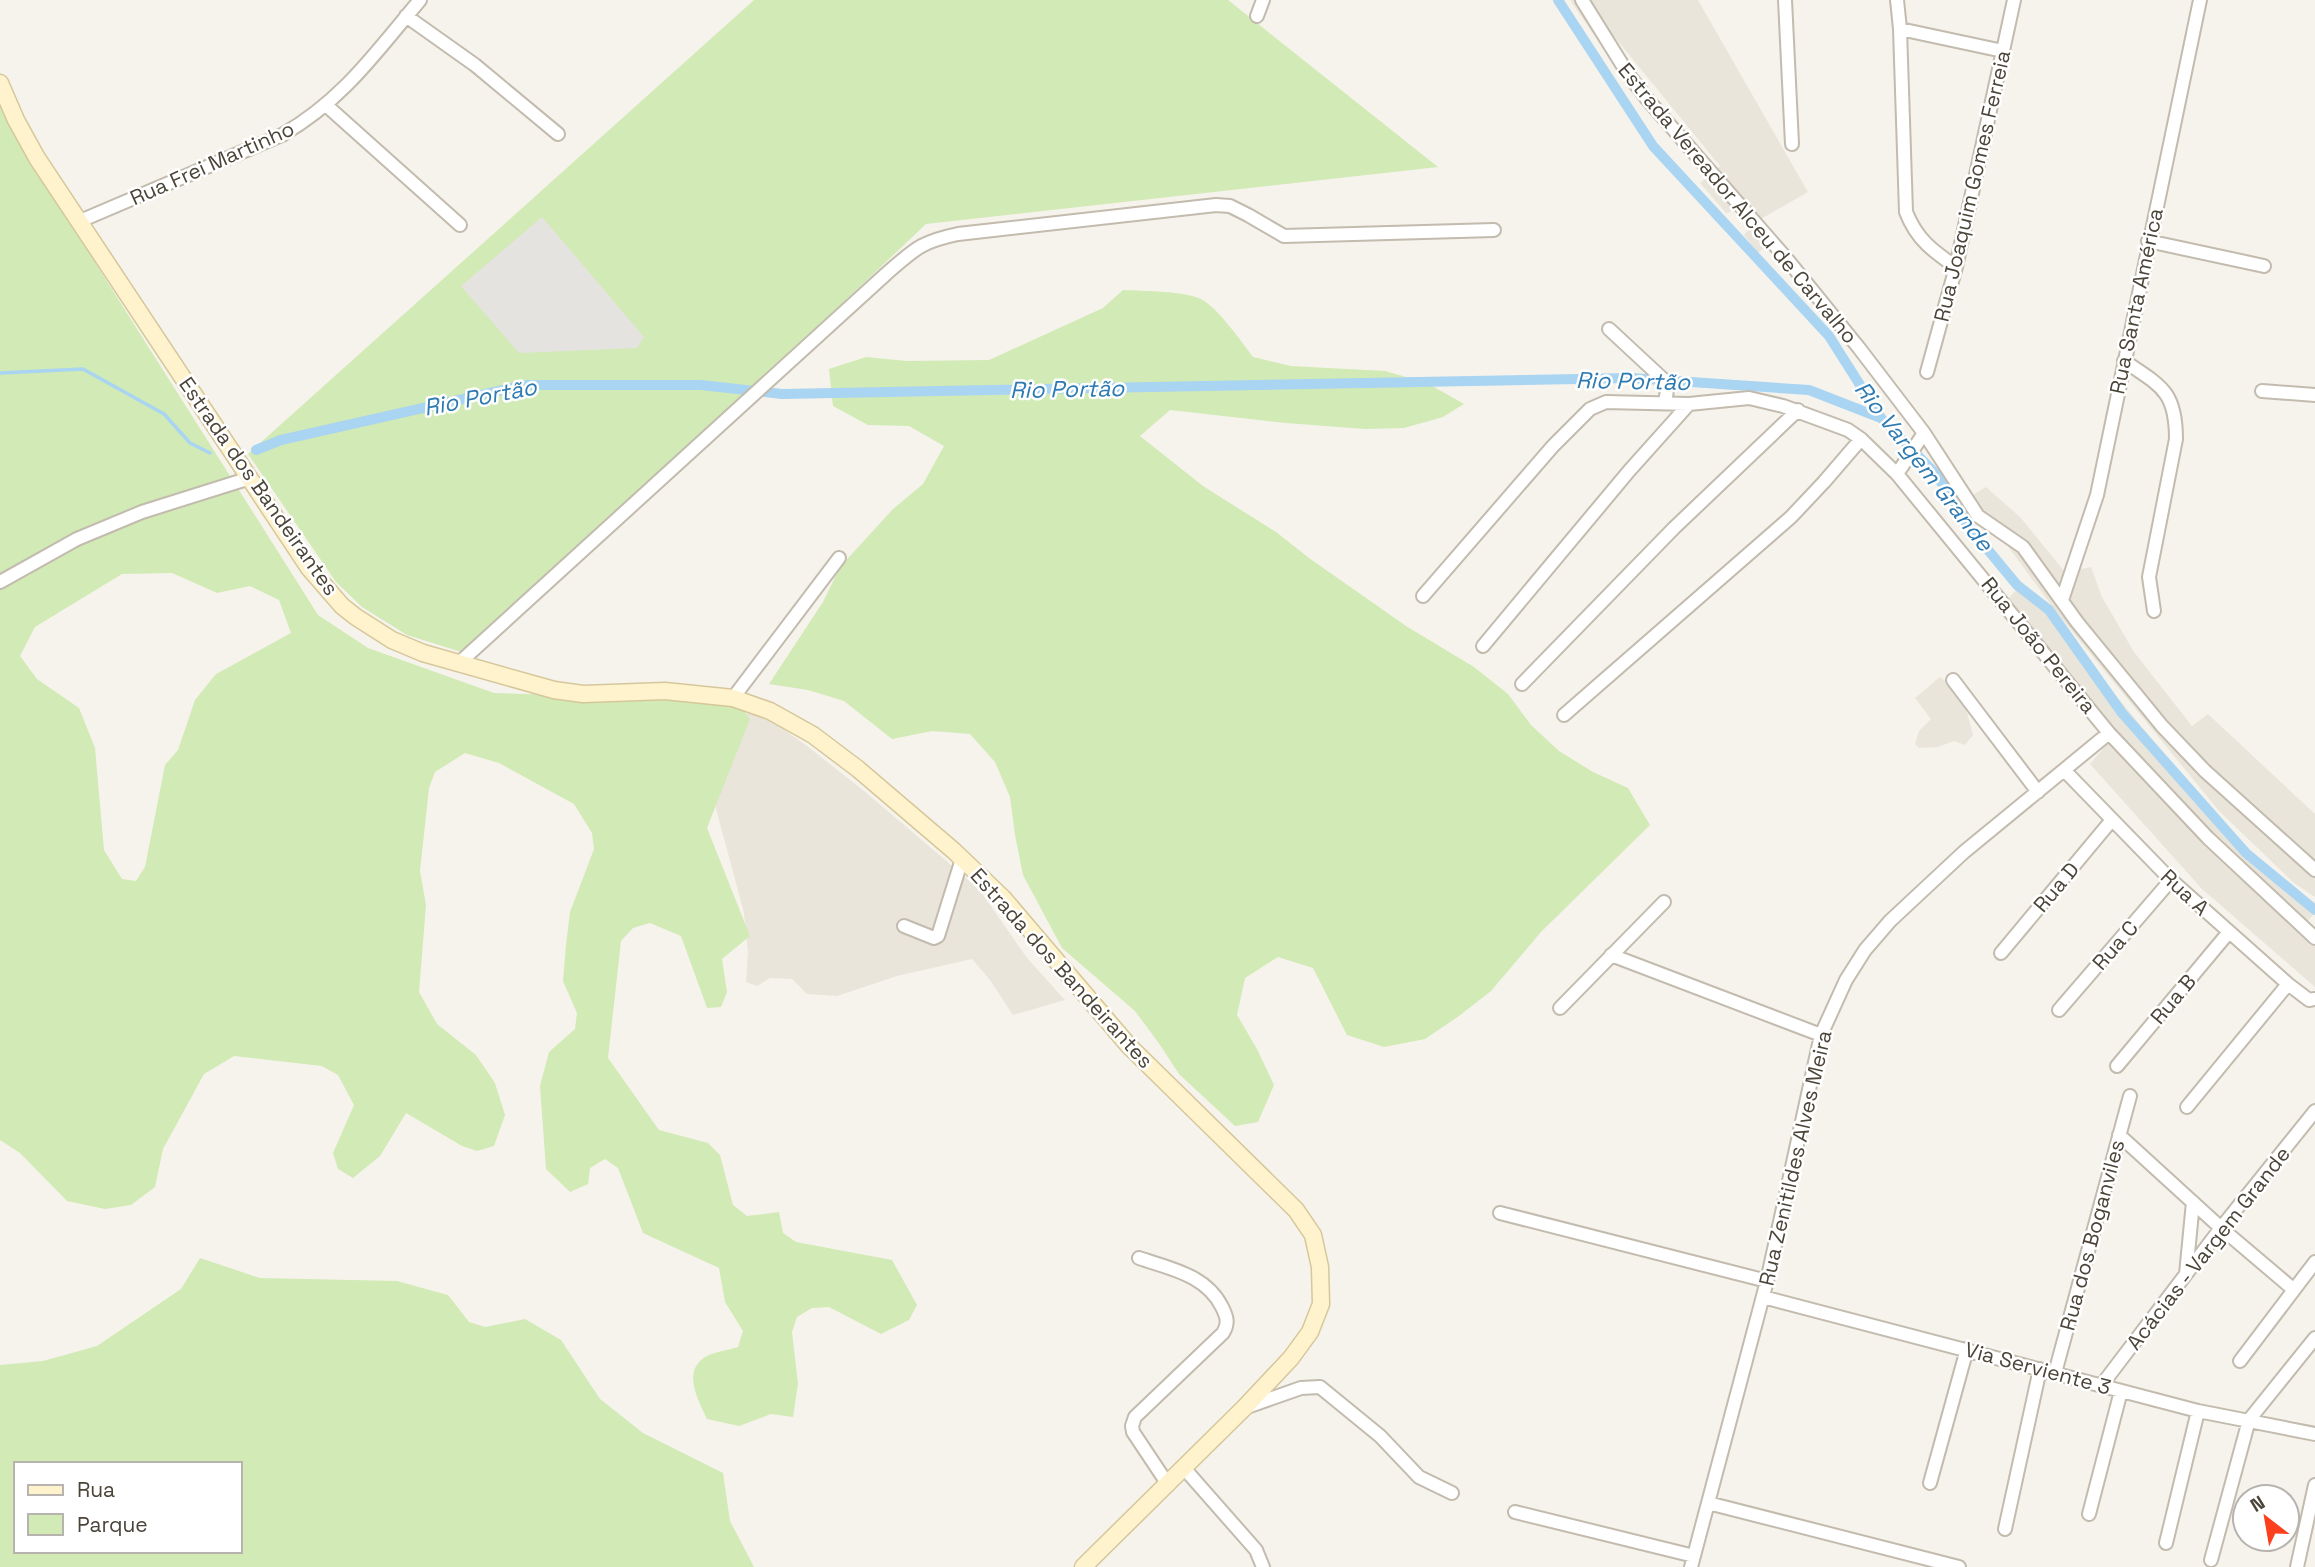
<svg xmlns="http://www.w3.org/2000/svg" width="2315" height="1567" font-family="'Space Grotesk',sans-serif">
  <style>
    .residential { fill: #eae5da }
    .green { fill: #d2eab5; fill-rule: evenodd }
    .parking { fill: #e5e3e0 }
    .lines { fill: none; stroke-linecap: round; stroke-linejoin: round }
    .stream { stroke: #a9d4f2; stroke-width: 3.5 }
    .canal { stroke: #a9d4f2; stroke-width: 10 }
    .minor-casing { stroke: #c2bbae; stroke-width: 16 }
    .secondary-casing { stroke: #d6c79b; stroke-width: 19 }
    .minor { stroke: #fff; stroke-width: 12 }
    .secondary { stroke: #fff3cd; stroke-width: 16 }
    .labels { text-anchor: middle; dominant-baseline: central; stroke-width: 5; stroke-linejoin: round; paint-order: stroke }
    .street-label { font-size: 21px; fill: #4b4439; stroke: #fff }
    .water-label { font-size: 23px; font-style: italic; fill: #2e7ab2; stroke: #fff }
  </style>
  <rect width="100%" height="100%" fill="#f6f3ec"/>
  <path class="residential" d="M1570,0H1698L1808,192L1754,223L1769,244L1758,253L1744,235L1750,228L1735,210L1726,213L1700,183L1720,166L1608,29L1594,35Z
    M1986,487L2020,517L2065,572L2091,567L2102,597L2134,652L2192,726L2208,714L2315,814V897L2294,883L2219,811L2054,609L1971,496Z
    M2022,583L2054,617L2117,697L2220,821L2314,914L2303,926L2315,937V987L2202,889L2090,764L2117,733L2009,598Z
    M1940,677L1954,688L1965,705L1973,735L1965,745L1954,741L1938,747L1919,748L1915,744L1919,731L1931,719L1915,698Z
    M750,711L779,726L807,746L864,791L964,876L981,892L1027,958L1065,1000L1013,1015L990,980L972,959L897,976L837,996L807,994L792,979L770,978L757,986L746,982L748,952L744,913L715,805L738,720Z"/>
  <path class="green" d="M754,0H1228L1438,167L926,224L471,655L407,635L362,607L336,582L248,454Z
    M0,93L56,201L318,615L368,648L494,693L713,699L738,703L750,719L707,828L750,936L722,959L727,992L721,1007L707,1008L681,936L650,923L633,928L621,941L608,1058L659,1130L708,1143L720,1155L733,1205L747,1216L779,1212L783,1233L796,1242L892,1260L917,1305L909,1320L881,1334L829,1307L812,1308L797,1317L792,1332L798,1384L793,1417L771,1414L739,1426L707,1419C698,1400 682,1372 705,1357C714,1352 728,1350 738,1347L743,1331L725,1302L719,1268L643,1233L618,1168L605,1159L590,1168L588,1184L570,1192L546,1169L540,1086L549,1052L575,1029L577,1013L563,981L566,945L570,912L594,849L592,833L574,804L499,763L465,753L435,772L429,788L420,871L426,905L419,992L437,1024L476,1055L495,1083L505,1115L494,1146L477,1151L462,1146L406,1113L380,1156L353,1178L338,1169L333,1153L354,1105L338,1075L322,1066L234,1056L204,1074L163,1149L155,1187L131,1205L105,1209L67,1201L20,1153L0,1140ZM172,573L217,593L250,586L279,600L291,633L216,674L195,700L178,750L165,765L145,867L136,881L122,879L104,850L95,748L79,708L37,679L20,656L35,627L122,574Z
    M1123,290C1144,291 1183,291 1201,299C1218,308 1241,341 1253,357L1291,366L1385,371L1427,383L1464,404L1443,417L1404,428L1365,429L1286,423L1170,410L1140,436L1203,486L1276,532L1309,558L1406,626L1474,667L1508,694L1531,725L1559,751L1593,772L1628,788L1650,825L1541,932L1491,991L1459,1016L1425,1039L1384,1047L1347,1035L1313,968L1278,957L1245,978L1237,1015L1257,1049L1274,1085L1258,1122L1235,1126L1179,1074L1158,1042L1135,1011L1062,948L1023,875L1015,835L1010,797L995,762L970,734L932,731L892,739L844,701L808,690L769,684L823,602L840,567L893,509L923,484L944,446L909,426L868,425L833,406L829,369L866,357L907,361L989,360L1103,308Z
    M200,1258L260,1278L397,1281L448,1295L469,1322L485,1327L525,1319L561,1340L600,1399L643,1433L723,1473L730,1521L754,1567H0V1365L43,1361L97,1346L181,1289ZM16,1464H240V1551H16Z"/>
  <path class="parking" d="M542,217L644,337L637,348L519,353L461,286Z"/>
  <g class="lines">
    <path class="stream" d="M0,373L83,369L164,414L190,443L210,453"/>
    <path class="canal" d="M1558,0L1653,146L1829,336L1881,418L1936,474L1969,527L2017,585L2049,610L2122,713L2246,853L2315,910
      M256,450L281,440L525,385H701L782,394L1632,378L1809,390L1881,418"/>
    <defs>
      <path id="minor" d="M1582,0L1628,74L1647,99L1786,258L1859,348L1924,433L1978,516L2023,547L2077,622L2162,726L2205,771L2315,870
        M1785,0L1792,144
        M1897,0L1900,29L1906,212C1917,240 1933,251 1956,267
        M406,16L475,65L558,134
        M1257,16L1263,0
        M1900,29L2003,51
        M327,106L460,225
        M80,221L282,135C343,100 376,52 420,0
        M2148,241L2264,266
        M1609,329L1665,381L1667,390L1665,403
        M2124,361C2161,386 2176,391 2176,439L2149,577L2154,611
        M1927,372L1956,267L2014,0
        M2262,391L2315,395
        M1897,474L1924,433
        M0,582L77,539L142,512L250,478
        M1423,596L1553,446L1590,409L1606,402L1689,404L1749,398L1783,406L1848,430L1861,439L1897,474L2109,733L2208,838L2315,938
        M2062,600L2097,495L2200,0
        M1483,646L1629,471L1689,404
        M458,664L886,274C915,249 920,242 958,234L1216,205L1230,206L1248,215L1284,236L1494,230
        M1953,680L2038,792
        M1522,684L1674,528L1798,410
        M733,698L839,558
        M1564,715L1791,517L1824,482L1861,439
        M2064,770L2171,880L2288,984L2309,1000L2315,999
        M904,926L934,938L938,936L962,859
        M2001,953L2111,821
        M1611,955L1821,1035
        M1560,1008L1664,902
        M2059,1010L2171,880
        M2117,1066L2229,932
        M2187,1107L2288,984
        M2119,1135L2221,1228L2293,1289
        M1500,1213L1767,1281
        M1139,1258C1171,1269 1206,1275 1222,1307C1227,1317 1229,1323 1223,1333L1135,1417L1132,1426L1133,1432L1167,1483
        M2186,1274L2193,1202
        M1763,1297L2198,1411L2315,1434
        M2240,1361L2315,1262
        M2055,1373L2130,1096
        M2101,1386L2221,1228L2315,1111
        M1244,1408L1301,1388L1320,1387L1380,1436L1419,1477L1452,1493
        M1183,1467L1256,1550L1263,1567
        M1930,1483L1967,1349
        M1708,1503L1959,1567
        M1515,1512L1694,1556
        M2089,1514L2121,1391
        M2005,1529L2040,1369
        M2166,1543L2198,1411
        M2211,1560L2249,1420L2315,1338
        M1691,1567L1767,1281L1821,1035L1846,980L1865,950L1890,921L1964,852L2109,733
        M2297,1567L2315,1485"/>
      <path id="secondary" d="M0,83L16,120L37,158L309,568L342,606L356,617L392,640L423,653L554,690L583,694L665,691L733,698L770,711L813,735L858,769L954,851L1003,898L1129,1046L1296,1210L1313,1235L1320,1267L1321,1304L1310,1332L1291,1358L1244,1408L1083,1567"/>
    </defs>
    <use href="#minor" class="minor-casing"/>
    <use href="#secondary" class="secondary-casing"/>
    <use href="#minor" class="minor"/>
    <use href="#secondary" class="secondary"/>
  </g>
  <g class="labels">
    <g class="street-label">
      <text transform="translate(212 163) rotate(-24)">Rua Frei Martinho</text>
      <text transform="translate(1972 186) rotate(-77)">Rua Joaquim Gomes Ferreia</text>
      <text transform="translate(1738 203) rotate(50)">Estrada Vereador Alceu de Carvalho</text>
      <text transform="translate(2136 301) rotate(-78)">Rua Santa América</text>
      <text transform="translate(259 486) rotate(55)">Estrada dos Bandeirantes</text>
      <text transform="translate(2039 645) rotate(51)">Rua João Pereira</text>
      <text transform="translate(2056 887) rotate(-50)">Rua D</text>
      <text transform="translate(2185 892) rotate(43)">Rua A</text>
      <text transform="translate(2115 945) rotate(-49)">Rua C</text>
      <text transform="translate(1062 968) rotate(48)">Estrada dos Bandeirantes</text>
      <text transform="translate(2173 999) rotate(-50)">Rua B</text>
      <text transform="translate(1795 1158) rotate(-77)">Rua Zenitildes Alves Meira</text>
      <text transform="translate(2092 1235) rotate(-75)">Rua dos Boganviles</text>
      <text transform="translate(2208 1248) rotate(-52)">Acácias - Vargem Grande</text>
      <text transform="translate(2038 1368) rotate(15)">Via Serviente 3</text>
    </g>
    <g class="water-label">
      <text transform="translate(1633 381) rotate(1)">Rio Portão</text>
      <text transform="translate(1067 389) rotate(-1)">Rio Portão</text>
      <text transform="translate(480 397) rotate(-11)">Rio Portão</text>
      <text transform="translate(1924 466) rotate(52)">Rio Vargem Grande</text>
    </g>
  </g>
  <rect x="14" y="1462" width="228" height="91" fill="#ffffff" stroke="#b7b4b0" stroke-width="2"/>
  <rect x="28" y="1485" width="35" height="10" fill="#fff3cd" stroke="#b7b4b0" stroke-width="2"/>
  <text x="77" y="1497" font-size="21" fill="#4b4439">Rua</text>
  <rect x="28" y="1514" width="35" height="21" fill="#d2eab5" stroke="#b7b4b0" stroke-width="2"/>
  <text x="77" y="1532" font-size="21" fill="#4b4439">Parque</text>
  <g transform="translate(2266 1518) rotate(329)"><circle r="33" fill="#ffffff" stroke="#b7b4b0" stroke-width="2"/>
  <path d="M0-5L12 26L0 18L-12 26Z" fill="#fc3f1d"/>
  <text y="-10" font-size="19" font-weight="bold" text-anchor="middle" fill="#4b4439">N</text>
  </g>
</svg>
